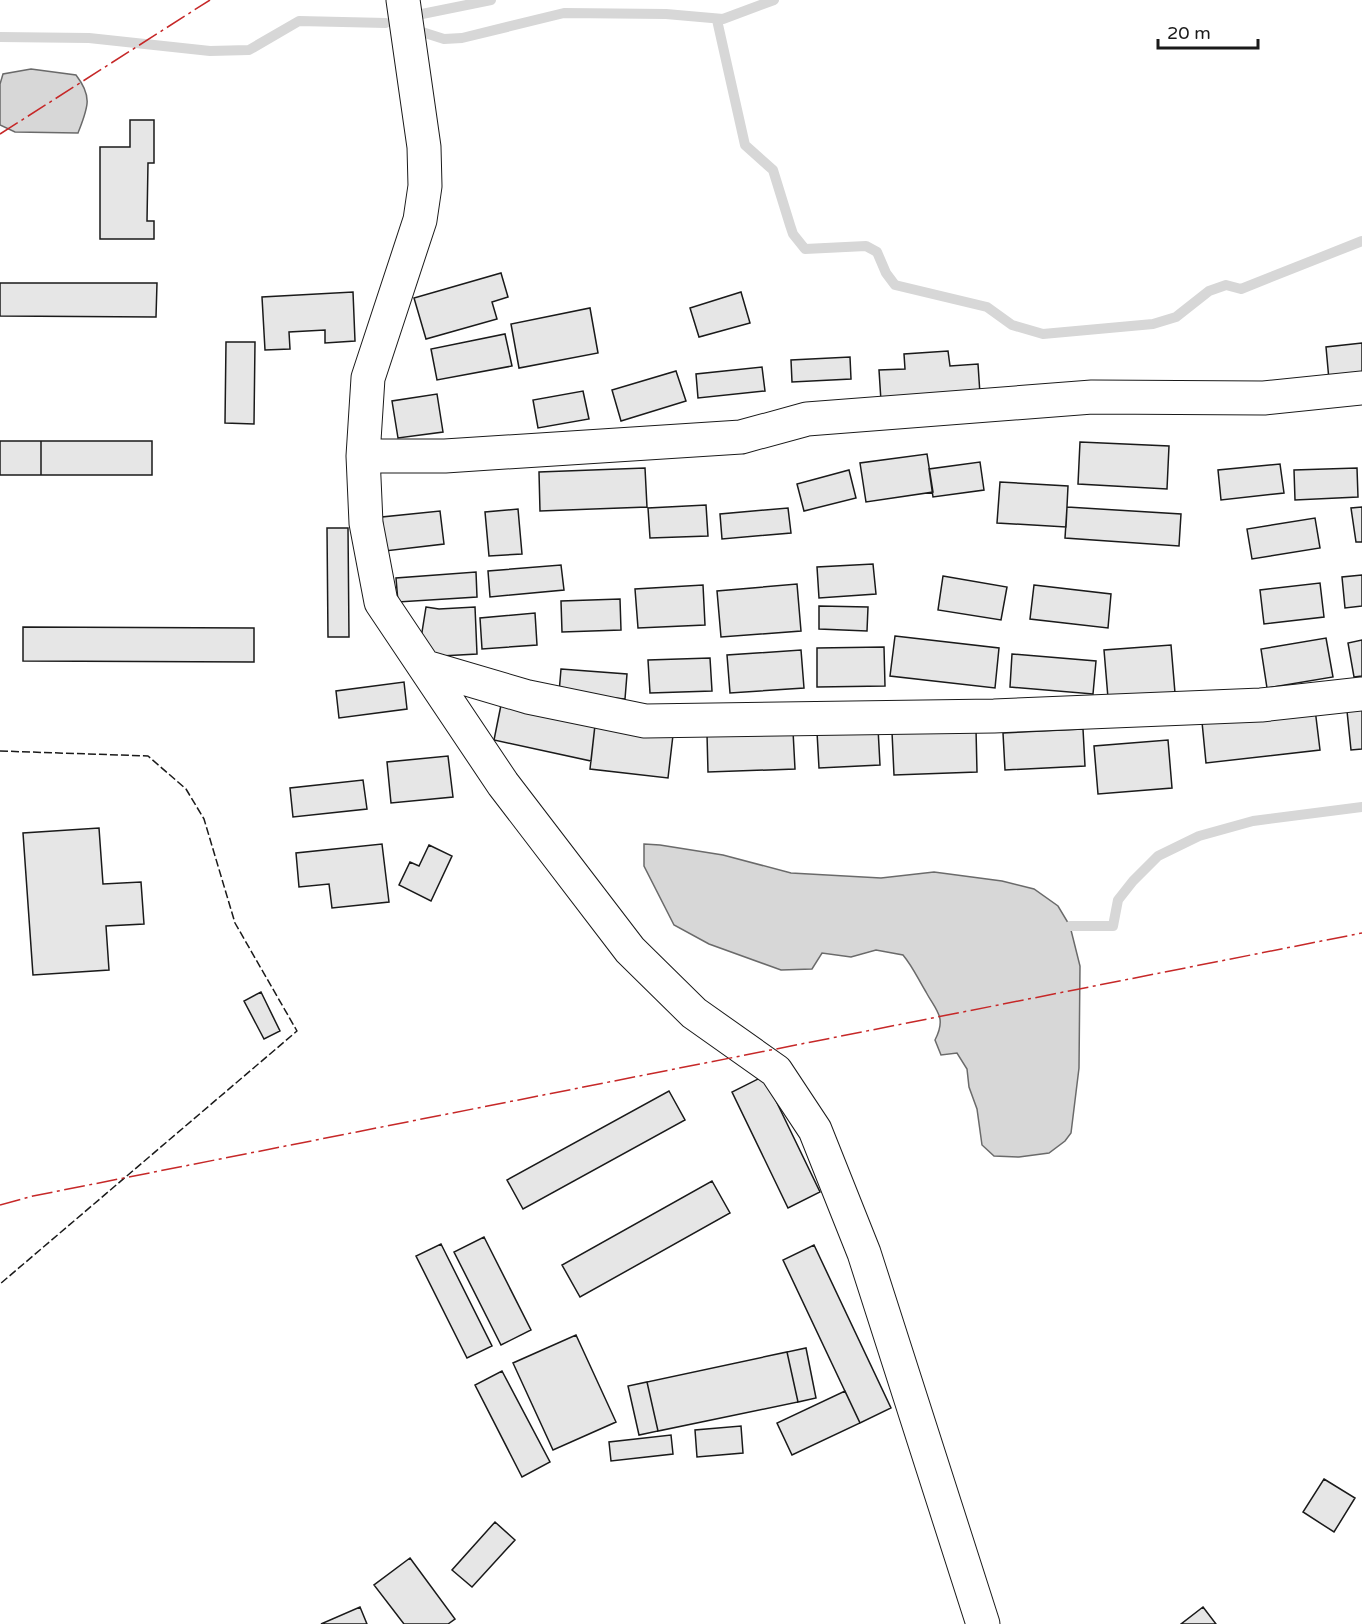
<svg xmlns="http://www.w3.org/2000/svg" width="1362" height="1624" font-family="'Varela Round',sans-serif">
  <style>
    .water { fill: #d7d7d7; stroke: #6a6a6a; stroke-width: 1.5 }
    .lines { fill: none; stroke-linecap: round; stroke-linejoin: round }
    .stream { stroke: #d7d7d7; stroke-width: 10 }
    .building { fill: #e6e6e6; stroke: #1a1a1a; stroke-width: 1.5 }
    .minor-casing { stroke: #1a1a1a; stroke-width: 35 }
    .minor { stroke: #fff; stroke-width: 33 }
    .fence { stroke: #1a1a1a; stroke-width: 1.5; stroke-dasharray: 8 3; stroke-linecap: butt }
    .power { stroke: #c62828; stroke-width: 1.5; stroke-dasharray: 21 4.5 3 4.5; stroke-linecap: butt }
  </style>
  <rect width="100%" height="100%" fill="#fff"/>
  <path class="water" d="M31,69L76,75C93,97 88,107 78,133L15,132L0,125V84L3,74Z
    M644,844L660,845L723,855L791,873L881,878L934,872L1002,881L1034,889L1058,906L1070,926L1080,966L1079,1068L1071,1133L1065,1141L1049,1153L1019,1157L994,1156L982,1145L977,1109L969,1087L967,1069L957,1053L941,1055L935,1040C947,1017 936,1011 926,992C918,979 913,967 903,955L876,950L851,957L822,953L812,969L781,970L709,944L674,925L644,866Z"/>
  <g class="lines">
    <path class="stream" d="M422,14L491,0
      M717,20L745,145L773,170L790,225L793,234L805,249L866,246L877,252L886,273L895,285L987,307L1012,325L1043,334L1153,324L1176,317L1209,291L1226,285L1241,289L1362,241
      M422,32L444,39L462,38L564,13L666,14L723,19L774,0
      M0,37L89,38L210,51L249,50L299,21L386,23
      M1070,926H1113L1118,900L1133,881L1158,856L1199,836L1253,821L1362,807"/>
  </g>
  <path class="building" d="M130,120H154V163H148L147,221H154V239H100V147H130Z
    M501,273L508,297L492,302L497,319L426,339L414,298Z
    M0,283H157L156,317L0,316Z
    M353,292L355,341L325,343V330L289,332L290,349L265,350L262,297Z
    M741,292L750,323L699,337L690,308Z
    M590,308L598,353L519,368L511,324Z
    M505,334L512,366L437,380L431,349Z
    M226,342H255L254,424L225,423Z
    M1362,343V376L1329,380L1326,347Z
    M948,351L950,366L978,364L980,394L881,401L879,370L905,369L904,354Z
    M850,357L851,379L792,382L791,360Z
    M762,367L765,391L698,398L696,374Z
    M676,371L686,401L621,421L612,390Z
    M583,391L589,419L538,428L533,400Z
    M437,394L443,432L398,438L392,401Z
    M0,441H41V475H0Z
    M41,441H152V475H41Z
    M1080,442L1169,446L1167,489L1078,484Z
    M927,454L933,492L866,502L860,463Z
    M980,462L984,490L933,497L929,469Z
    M1280,464L1284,493L1221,500L1218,470Z
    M645,468L647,507L540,511L539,472Z
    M1357,468L1358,497L1295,500L1294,470Z
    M849,470L856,498L804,511L797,484Z
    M1000,482L1068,486L1066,527L997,523Z
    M706,505L708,536L650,538L648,508Z
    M1067,507L1181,514L1179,546L1065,538Z
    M1362,507V542H1356L1351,508Z
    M788,508L791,533L722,539L720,514Z
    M518,509L522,554L489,556L485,512Z
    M440,511L444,544L385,551L382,517Z
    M1315,518L1320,548L1252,559L1247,529Z
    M327,528H348L349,637H328Z
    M873,564L876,594L819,598L817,567Z
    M561,565L564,590L490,597L488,571Z
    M476,572L477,597L398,602L396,578Z
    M1362,575V606L1345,608L1342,577Z
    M943,576L1007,587L1001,620L938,610Z
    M1320,583L1324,617L1264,624L1260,590Z
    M797,584L801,631L721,637L717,591Z
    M703,585L705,625L638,628L635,589Z
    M1034,585L1111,594L1108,628L1030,619Z
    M620,599L621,630L562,632L561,601Z
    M819,606L868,607L867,631L819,629Z
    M426,607L439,609L475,607L477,654L441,656L419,651Z
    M535,613L537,645L482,649L480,618Z
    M23,627L254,628V662L23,661Z
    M895,636L999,648L995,688L890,676Z
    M1326,638L1333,677L1267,688L1261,649Z
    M1362,640V676L1354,677L1348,643Z
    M1171,645L1175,693L1108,698L1104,650Z
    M884,647L885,686L817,687V648Z
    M801,650L804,688L730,693L727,655Z
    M1012,654L1096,661L1093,694L1010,687Z
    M710,658L712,691L650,693L648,660Z
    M561,669L627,674L625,699L559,693Z
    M404,682L407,709L339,718L336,691Z
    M501,705L595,725L591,761L494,740Z
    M1315,709L1320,750L1206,763L1202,722Z
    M1362,710V749L1351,750L1347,711Z
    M595,725L673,735L668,778L590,769Z
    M878,728L880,765L819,768L817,732Z
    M976,729L977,772L894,775L892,732Z
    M1083,729L1085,766L1005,770L1003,733Z
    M793,731L795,769L708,772L707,734Z
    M1168,740L1172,788L1098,794L1094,746Z
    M448,756L453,797L391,803L387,762Z
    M363,780L367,809L293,817L290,788Z
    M99,828L103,884L141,882L144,924L106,926L109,970L33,975L23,833Z
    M382,844L389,902L332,908L329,884L299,887L296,853Z
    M429,845L452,856L431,901L399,885L410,862L419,866Z
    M261,992L280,1031L264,1039L244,1001Z
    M764,1076L820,1192L788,1208L732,1092Z
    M669,1091L685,1120L523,1209L507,1180Z
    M712,1181L730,1213L580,1297L562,1265Z
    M484,1237L531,1330L501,1345L454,1252Z
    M441,1244L492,1346L467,1358L416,1256Z
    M814,1245L891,1408L860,1423L783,1260Z
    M576,1335L616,1422L553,1450L513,1363Z
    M806,1348L816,1398L798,1402L787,1352Z
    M787,1352L798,1402L658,1431L647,1382Z
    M502,1371L550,1462L522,1477L475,1385Z
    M647,1382L658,1431L639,1435L628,1386Z
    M845,1391L860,1423L792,1455L777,1423Z
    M741,1426L743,1453L697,1457L695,1430Z
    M671,1435L673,1454L611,1461L609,1442Z
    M1324,1479L1355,1498L1334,1532L1303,1512Z
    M495,1522L515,1540L472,1587L452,1570Z
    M410,1558L455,1619L448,1624H404L374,1585Z
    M360,1607L367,1624H321Z
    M1203,1607L1216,1624H1181Z"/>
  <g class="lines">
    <defs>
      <path id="minor" d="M403,0L424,147L425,186L420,220L368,378L363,456L366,523L381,602L503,784L630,950L694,1013L776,1071L815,1130L864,1253L983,1624
        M363,456H445L741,437L807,419L1092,397L1264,398L1362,388
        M426,667L528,697L645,721L994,716L1261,705L1362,694"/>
    </defs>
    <use href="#minor" class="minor-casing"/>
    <use href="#minor" class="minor"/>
    <path class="fence" d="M0,751L148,756L186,789L204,819L235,923L297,1031L0,1284"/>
    <path class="power" d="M0,134L210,0
      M0,1205L33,1196L1362,933"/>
  </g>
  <path d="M1158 39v9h100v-9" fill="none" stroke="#1a1a1a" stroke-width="3"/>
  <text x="1167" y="39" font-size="18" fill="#1a1a1a" stroke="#ffffff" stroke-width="4.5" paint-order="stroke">20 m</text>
</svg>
